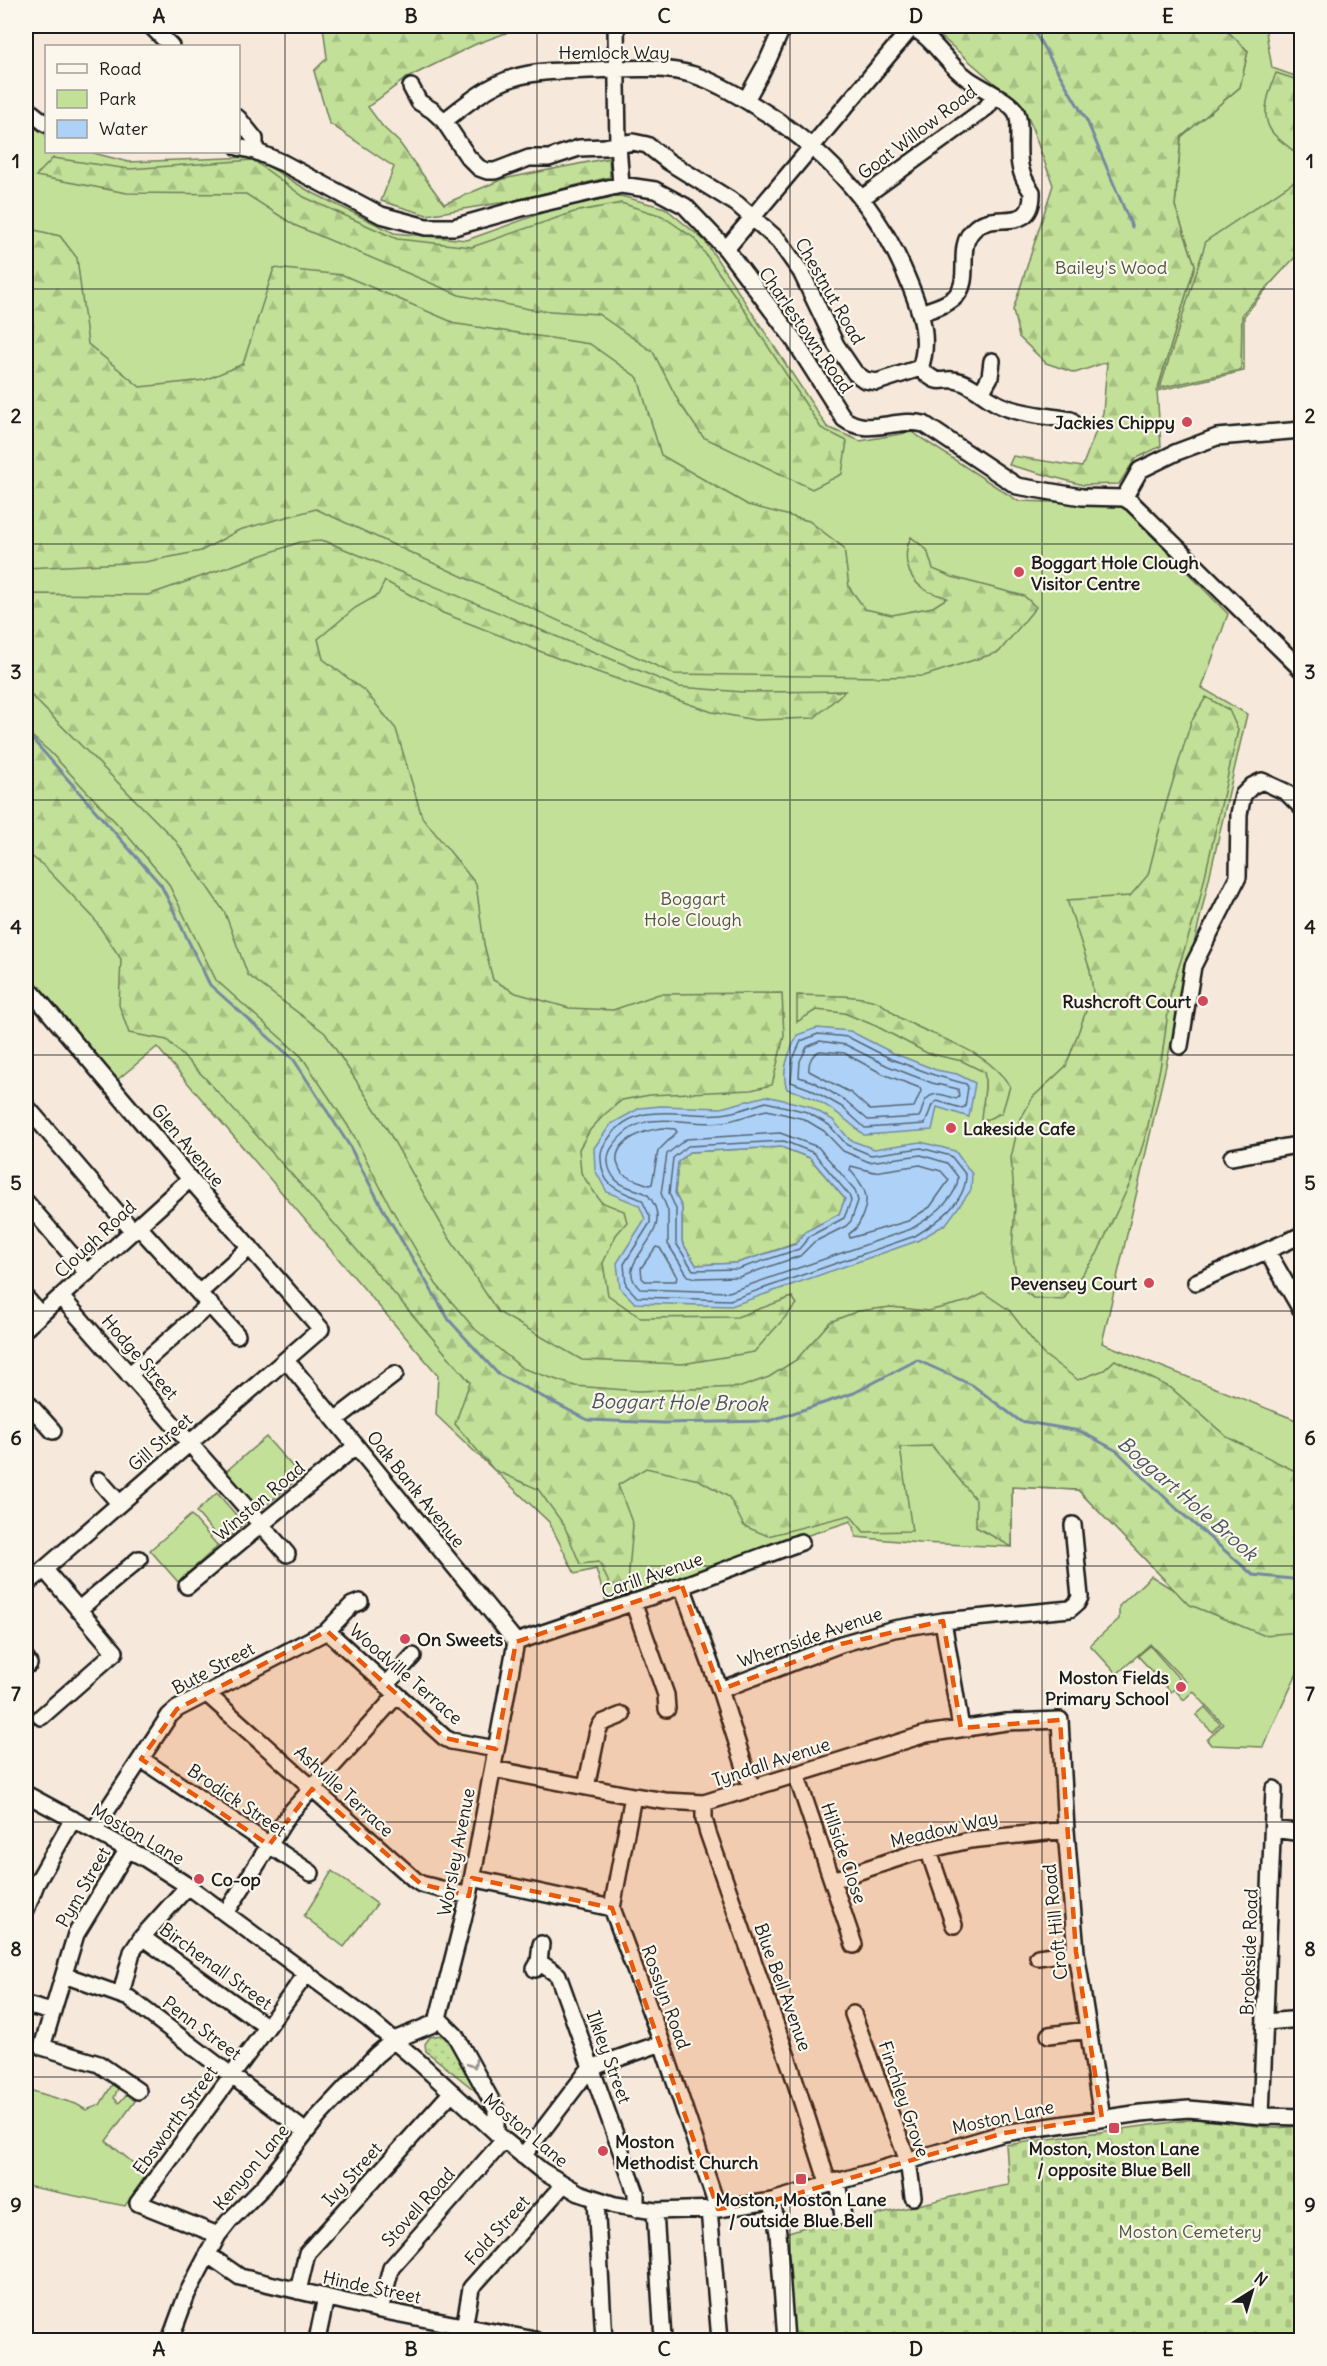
<svg xmlns="http://www.w3.org/2000/svg" width="1327" height="2366" font-family="Delius,sans-serif">
  <style>
    .green { fill: #c2e098; stroke: #6f7e5a; stroke-width: 1.5 }
    .forest { fill: url(#forest-firs); stroke: #6f7e5a; stroke-width: 1.5 }
    .cemetery { fill: url(#cemetery-stones); stroke: #6f7e5a; stroke-width: 1.5 }
    .garden { fill: url(#garden-dots); stroke: #6f7e5a; stroke-width: 1.5 }
    .water { fill: #aed2f7; stroke: #74899f; stroke-width: 1.5; fill-rule: evenodd }
    .lines { fill: none; stroke-linecap: round; stroke-linejoin: round }
    .shore { stroke: #566574; stroke-width: 1.5 }
    .stream { stroke: #74899f; stroke-width: 3 }
    .minor-casing { stroke: #1c1c1c; stroke-width: 20 }
    .minor { stroke: #fbf7ec; stroke-width: 15 }
    .oneway { stroke: #97948e }
    .marked { fill: #e8590c; fill-opacity: 0.2; stroke: #e8590c; stroke-width: 4.5; stroke-dasharray: 12 8; stroke-linejoin: round }
    .grid { fill: none; stroke: #1c1c1c; stroke-width: 1.5; stroke-opacity: 0.55 }
    .poi-dot { fill: #d1495b; stroke: #fbf7ec; stroke-width: 2 }
    .labels { text-anchor: middle; dominant-baseline: central; stroke-width: 4.5; stroke-linejoin: round; paint-order: stroke }
    .street-label { font-size: 18px; fill: #1c1c1c; stroke: #fbf7ec }
    .park-label { font-size: 18px; fill: #4e5741; stroke: #fbf7ec }
    .poi-label { font-size: 18px; font-weight: bold; fill: #1c1c1c; stroke: #fbf7ec; text-anchor: start }
    .water-label { font-size: 20px; font-style: italic; fill: #48535e; stroke: #fbf7ec }
    .neatline { fill: none; stroke: #1c1c1c; stroke-width: 2 }
    .grid-label { font-size: 20px; text-anchor: middle; font-weight: bold; fill: #1c1c1c }
  </style>
  <defs>
    <pattern id="forest-firs" width="22" height="20" patternUnits="userSpaceOnUse" patternTransform="scale(1.5)"><rect width="22" height="20" fill="#c2e098"/><path d="M5 1l3.5 6h-7zM16 11l3.5 6h-7z" fill="#a6c082"/></pattern>
    <pattern id="cemetery-stones" width="16" height="16" patternUnits="userSpaceOnUse" patternTransform="scale(1.5)"><rect width="16" height="16" fill="#c2e098"/><path d="M2 7V4a2 2 0 0 1 4 0v3zM10 15v-3a2 2 0 0 1 4 0v3z" fill="#a6c082"/></pattern>
    <pattern id="garden-dots" width="8" height="8" patternUnits="userSpaceOnUse" patternTransform="scale(1.5)"><rect width="8" height="8" fill="#c2e098"/><path d="M2 2h.1M6 6h.1" fill="none" stroke="#a6c082" stroke-width="1.8" stroke-linecap="round"/></pattern>
  </defs>
  <rect width="100%" height="100%" fill="#f6e9db"/>
  <filter id="ink" filterUnits="userSpaceOnUse"><feTurbulence type="fractalNoise" baseFrequency=".0167" numOctaves="2"/><feDisplacementMap in="SourceGraphic" scale="12" xChannelSelector="R" yChannelSelector="G"/><feConvolveMatrix kernelMatrix="1 2 1 2 8 2 1 2 1" color-interpolation-filters="sRGB"/></filter>
  <g filter="url(#ink)">
    <path class="green" d="M1222,26H1265L1272,68L1301,78V247L1244,316V371L1157,391L1195,265L1175,206L1181,137L1240,87L1248,51Z
      M26,123L46,134V152H90L128,162L253,157L309,191L394,233L467,240L564,205L621,196L665,208L705,241L827,427L860,441L912,432L1018,501L1121,504L1228,614L1202,688L1247,714L1102,1343L1301,1422V1665L1263,1747L1211,1745L1207,1740L1223,1724L1193,1691L1184,1700L1176,1691L1186,1682L1150,1644L1117,1674L1090,1645L1119,1619V1606L1151,1576L1177,1592L1078,1490L1012,1487V1547L919,1543L856,1537L851,1521L606,1602L596,1569L575,1574L549,1522L436,1415L438,1375L157,1047L117,1080L26,975Z
      M266,1437L301,1476L258,1512L224,1473Z
      M217,1493L244,1524L223,1543L196,1512Z
      M191,1515L218,1546L178,1582L150,1550Z
      M1150,1646L1182,1682L1171,1692L1138,1656Z
      M1205,1707L1220,1724L1212,1732L1196,1715Z
      M332,1871L377,1904L344,1947L304,1916Z
      M113,2083L118,2088L114,2098L119,2103L127,2094L135,2101L106,2141L147,2174L125,2206L26,2186V2089L76,2104L86,2110L100,2105Z"/>
    <path class="forest" d="M323,26H525L476,44L405,79L368,107L383,127L399,142L444,204L503,179L609,158L610,177L512,201L427,215L381,201L394,167L329,123L314,71L327,58Z
      M929,26H1222L1248,51L1240,87L1181,137L1175,206L1195,265L1157,391L1161,446L1135,459L1119,484L1083,485L1009,465L1013,456L1082,467L1103,413L1107,362L1075,373L1046,363L1019,337L1013,310L1053,185L1028,117L1007,94Z
      M1276,73L1301,81V157C1292,149 1279,141 1272,132C1259,115 1270,90 1276,73Z
      M53,158L129,169L253,160L304,197L397,239L472,247L574,212L621,203L662,216L694,238L736,297L821,428L847,441L842,474L812,489L703,437L680,404L653,352L598,314L534,310L459,295L294,225L246,194L127,193L36,176Z
      M1301,177V251L1242,314L1241,370L1160,388L1206,241Z
      M26,228L60,236L77,258L88,344L140,387L205,380L243,364L274,268L343,275L457,324L590,344L638,378L661,455L748,505L809,521L844,548L849,587L865,609L892,615L933,607L947,598C941,595 931,594 924,589C906,577 902,555 911,537L927,550L933,569L952,577L1024,596L1036,607L999,652L924,676L882,677L674,674L316,509L239,530L201,551L145,562L26,568V371L32,360L33,322L26,313Z
      M325,541L679,687L743,692L845,691L814,718L755,720L712,712L557,658L443,613L385,581L378,595L355,608L318,639L323,659L366,692L396,729L422,817L476,884L484,944L493,980L516,993L569,1008L613,1010L659,994L782,993L784,1036L772,1085L751,1090L650,1095L622,1100L605,1114L590,1130L579,1149L581,1173L601,1202L624,1211L627,1222L616,1235L603,1263L608,1295L641,1318L737,1317L792,1297L797,1304L754,1352L682,1364L582,1360L498,1312L448,1236L380,1117L325,1033L248,975L225,913L176,841L29,693L26,687V594L148,595L300,542Z
      M1206,697L1229,710L1238,730L1198,907L1171,991L1161,1063L1146,1135L1131,1181L1097,1254L1063,1300L1033,1298L1018,1286L1012,1251L1015,1206L1011,1158L1019,1122L1033,1097L1066,1066L1093,992L1090,970L1067,900L1130,896L1148,875L1166,804L1191,722Z
      M26,731L50,752L121,828L168,883L216,980L302,1057L352,1132L391,1208L436,1284L475,1329L522,1368L575,1386L638,1391L741,1387L769,1377L796,1360L830,1322L858,1311L891,1307L928,1311L969,1301L984,1293L1009,1310L1043,1354L1078,1380L1104,1370L1115,1360L1171,1388L1227,1437L1301,1474V1632L1263,1635L1188,1604L1078,1490L1012,1487V1547L976,1527V1500L932,1446L900,1447L912,1531L864,1532L850,1515L768,1536L744,1526L729,1497L699,1480L646,1468L618,1485L633,1525L628,1583L611,1587L599,1562L580,1564L564,1525L538,1489L494,1470L455,1424L470,1382L301,1185L206,1079L167,1040L129,1033L119,1005L121,959L93,917L44,866L26,852Z
      M797,995C823,996 850,994 875,1001C885,1004 893,1014 902,1019C939,1040 985,1048 1010,1086L1002,1113L981,1122C981,1105 988,1089 984,1072L962,1061L927,1053L876,1026L844,1013L816,1010L797,1022Z
      M782,1147L810,1158L845,1199L839,1214L805,1232L797,1243L737,1263L696,1265L682,1242V1208L675,1193L678,1162L689,1152Z"/>
    <path class="cemetery" d="M1195,2119L1276,2128L1301,2126V2340H793L785,2233L825,2221L828,2227L976,2191L1009,2185L1006,2145Z"/>
    <path class="garden" d="M441,2035L450,2038L482,2094L478,2093L426,2051L425,2044L430,2037Z"/>
    <path class="water" d="M817,1028L850,1031L893,1053L936,1070L957,1074L975,1083L969,1117L937,1107L932,1130L864,1135C840,1114 819,1097 787,1089C780,1071 790,1051 797,1035Z
      M766,1096L809,1106L833,1120L850,1140L874,1149L921,1142L955,1151L972,1174L971,1190L946,1224L917,1241L731,1306L635,1303L620,1288L617,1263L645,1219L639,1205L607,1192L595,1170L594,1148L611,1124L640,1108L661,1106L721,1108ZM781,1147L810,1158L845,1199L839,1214L805,1232L796,1244L737,1263L696,1265L682,1242V1208L675,1193L678,1162L689,1152Z"/>
    <g class="lines">
      <path class="shore" d="M818,1034L848,1037L891,1059L934,1075L966,1084L968,1087L965,1107L961,1108L937,1101L932,1105L925,1124L865,1128L842,1107L810,1089L791,1082L793,1059L801,1041Z
        M820,1041L846,1045L888,1066L932,1083L958,1089L959,1097L956,1099C945,1095 931,1089 924,1103C922,1108 922,1113 919,1117L868,1120L846,1101L814,1082L799,1077L800,1061L807,1047Z
        M820,1051L844,1053L883,1074L920,1088L921,1091L914,1107L870,1110L851,1093L809,1071C808,1062 812,1054 820,1051Z
        M766,1102L807,1112L829,1125L847,1145L871,1155L921,1148L951,1156L966,1175C966,1203 936,1223 915,1236L730,1300L637,1297L626,1285L624,1264L650,1223V1217L642,1200C620,1190 602,1189 601,1159C600,1149 604,1145 609,1138C637,1098 682,1118 721,1114C736,1113 752,1106 766,1102Z
        M767,1110L804,1119L824,1131L843,1151L869,1162L921,1155L947,1163L958,1177C958,1199 928,1219 911,1229L729,1292L640,1289C608,1259 682,1237 648,1195C639,1189 622,1188 615,1179C607,1169 605,1156 613,1146C642,1104 682,1127 723,1122C738,1120 752,1113 767,1110Z
        M662,1128L675,1129L677,1132L658,1151L652,1184L649,1185C642,1182 629,1179 623,1174C620,1172 618,1165 617,1162C614,1140 646,1130 662,1128Z
        M780,1133L818,1147L855,1190L858,1201L851,1221L846,1226L814,1242L800,1256L739,1277L696,1278L688,1276L668,1244V1211L661,1193L667,1154L686,1139Z
        M784,1141L814,1153L849,1195L851,1201L844,1218L810,1236L799,1249L738,1269L693,1270L676,1243V1209L669,1193L673,1158L688,1146Z
        M920,1165L941,1171L949,1180L930,1207L908,1221L850,1238L849,1234C857,1229 860,1223 863,1214C871,1195 863,1185 850,1170L851,1166L874,1172Z
        M656,1247L660,1248L677,1277L676,1281H645L642,1278L641,1268Z"/>
      <path class="stream" d="M1031,26L1087,121L1132,227
        M26,732L161,885L210,985L294,1060L349,1145L383,1209L449,1320L498,1374L588,1420L664,1423L769,1421L854,1393L917,1360L972,1385L1020,1421L1080,1431L1117,1451L1178,1510L1253,1575L1302,1580"/>
      <defs>
        <path id="minor" d="M151,26L171,46
          M616,26L618,144L621,185
          M909,26C933,36 945,63 967,78C978,87 1010,100 1016,112C1019,117 1019,125 1019,130C1019,156 1016,170 1032,192C1033,236 994,209 974,229C954,248 974,280 954,298C945,306 931,309 920,313
          M411,87L419,102L432,110L444,121L468,157L479,168L487,171H495L529,158H549L579,148L605,147L633,142L647,145L669,162L737,204L779,241L801,272L836,345L855,373L865,380L877,382L920,368C933,334 915,296 901,264C870,196 817,144 755,106C736,94 716,82 694,75C661,65 624,69 590,70C564,71 538,70 513,78C487,86 465,105 444,121
          M746,100L767,62L783,26
          M26,108L46,124
          M238,118L255,139V151
          M238,147L255,151L283,163L381,215L426,227H454L522,208L621,185L655,190L685,206L726,249L792,337L844,419C868,437 896,417 924,424L1017,486L1082,497L1124,498L1132,503L1302,670
          M862,198L971,119L987,107L995,96
          M726,249L912,27
          M920,368C943,391 941,374 962,382C977,388 988,400 1002,406C1024,415 1048,416 1071,420
          M981,393L990,377L992,361
          M1124,498L1140,470L1177,452L1217,437L1302,430
          M26,985L190,1179L321,1329L26,1585
          M1180,1046L1193,966L1238,877L1239,814L1243,795L1252,786L1262,781L1286,792L1302,808
          M26,1106L133,1231
          M1232,1157L1302,1144
          M26,1202L87,1273
          M138,1226L237,1335
          M1267,1251L1300,1308
          M1196,1282L1302,1235
          M199,1293L250,1247
          M61,1297L287,1554
          M26,1298L40,1314
          M26,1328L190,1179
          M286,1360L516,1642
          M129,1375L210,1304
          M26,1401L53,1431
          M335,1420L395,1374
          M99,1480L119,1503
          M187,1586L356,1446
          M682,1586L720,1690L752,1789
          M633,1602L666,1695L667,1709
          M78,1610L139,1559
          M943,1621L961,1728
          M327,1631L445,1738L451,1741L496,1749
          M516,1642L682,1586L801,1542
          M26,1659L29,1664
          M386,1685L413,1656
          M720,1690L841,1644L894,1629L943,1621L1070,1609L1077,1603L1080,1597L1073,1525
          M206,1693L415,1880L421,1884L469,1896
          M41,1717L115,1652L44,1569
          M141,1759L311,1873
          M493,1769L633,1796L665,1801L704,1803L926,1734L1006,1722L1060,1720L1066,1830L1076,1952L1102,2118
          M796,1774L854,1945
          M586,1787L598,1730L602,1723L622,1715
          M26,1794L146,1859L188,1886L368,2019L419,2062L504,2140L542,2171L579,2193L615,2205L655,2211L718,2209L772,2201L1004,2133L1141,2113L1189,2109L1261,2116L1302,2117
          M633,1796L612,1908L662,2043L718,2209
          M704,1803V1819L708,1833L791,2068L828,2183
          M1273,1829L1302,1833
          M94,1830L169,1716L177,1709L327,1631L352,1605L360,1602
          M128,1849L76,1934L42,2047L99,2064L138,2091
          M928,1849L954,1925
          M472,1878L612,1908
          M833,1880L914,1853L970,1840L1066,1830
          M26,1910L36,1884L73,1819
          M226,1913L289,1814L397,1695
          M142,1937L267,2027
          M1038,1957L1076,1952
          M539,1962L558,1975L636,2193V2209
          M535,1969L539,1962L541,1944
          M64,1975L129,1998L306,2132
          M121,1994L132,1952L142,1937L188,1886
          M26,2005L52,2012
          M853,2014L908,2161L913,2197
          M438,2018L455,2035L496,2109V2133
          M1265,2022L1302,2019
          M1049,2035L1088,2030
          M1261,2116L1274,1789
          M523,2156L587,2072L599,2065L662,2043
          M838,2180L843,2217
          M596,2200L604,2340
          M772,2201L778,2232L786,2340
          M709,2209L720,2340
          M655,2211L663,2340
          M218,2235L138,2203L307,1973
          M207,2254L240,2277L380,2310L535,2340
          M298,2291L307,2253L452,2092
          M380,2310L391,2268L504,2140
          M170,2340L187,2294L218,2235L229,2221L264,2186L318,2117L376,2055L394,2040L433,2024L438,2018L469,1896L516,1642
          M317,2340L326,2297
          M462,2340L471,2288L563,2185"/>
      </defs>
      <use href="#minor" class="minor-casing"/>
      <use href="#minor" class="minor"/>
    </g>
    <defs><path id="oneway-chevron" d="M-2-3.5L2.5 0L-2 3.5" fill="none" stroke-width="1.6" stroke-linecap="round" stroke-linejoin="round" transform="scale(1.5)"/></defs>
    <use class="oneway" href="#oneway-chevron" transform="translate(473 2064) rotate(60)"/>
  </g>
  <path class="marked" d="M682,1586L720,1690L841,1644L943,1621L961,1728L1060,1720L1076,1952L1102,2118L1004,2133L772,2201L718,2209L612,1908L472,1878L469,1896L421,1884L312,1789L269,1845L141,1759L177,1709L327,1631L445,1738L496,1749L516,1642Z"/>
  <path class="grid" d="M285,26V2340M537,26V2340M790,26V2340M1042,26V2340M26,289H1302M26,544H1302M26,800H1302M26,1055H1302M26,1311H1302M26,1566H1302M26,1822H1302M26,2077H1302"/>
  <g class="poi-dot">
    <circle cx="1187" cy="422" r="6"/>
    <circle cx="1019" cy="572" r="6"/>
    <circle cx="1203" cy="1001" r="6"/>
    <circle cx="951" cy="1128" r="6"/>
    <circle cx="1149" cy="1283" r="6"/>
    <circle cx="405" cy="1639" r="6"/>
    <circle cx="1181" cy="1687" r="6"/>
    <circle cx="199" cy="1879" r="6"/>
    <rect x="1108" y="2122" width="12" height="12" rx="3"/>
    <circle cx="603" cy="2151" r="6"/>
    <rect x="795" y="2173" width="12" height="12" rx="3"/>
  </g>
  <g class="labels">
    <g class="street-label">
      <text x="614" y="52">Hemlock Way</text>
      <text transform="translate(917 132) rotate(-37)">Goat Willow Road</text>
      <text transform="translate(830 291) rotate(60)">Chestnut Road</text>
      <text transform="translate(806 330) rotate(55)">Charlestown Road</text>
      <text transform="translate(188 1145) rotate(50)">Glen Avenue</text>
      <text transform="translate(95 1239) rotate(-43)">Clough Road</text>
      <text transform="translate(140 1357) rotate(49)">Hodge Street</text>
      <text transform="translate(160 1442) rotate(-41)">Gill Street</text>
      <text transform="translate(416 1489) rotate(51)">Oak Bank Avenue</text>
      <text transform="translate(259 1501) rotate(-40)">Winston Road</text>
      <text transform="translate(652 1575) rotate(-19)">Carill Avenue</text>
      <text transform="translate(810 1637) rotate(-19)">Whernside Avenue</text>
      <text transform="translate(213 1668) rotate(-28)">Bute Street</text>
      <text transform="translate(406 1674) rotate(41)">Woodville Terrace</text>
      <text transform="translate(771 1762) rotate(-18)">Tyndall Avenue</text>
      <text transform="translate(344 1791) rotate(42)">Ashville Terrace</text>
      <text transform="translate(237 1800) rotate(34)">Brodick Street</text>
      <text transform="translate(944 1829) rotate(-13)">Meadow Way</text>
      <text transform="translate(138 1834) rotate(30)">Moston Lane</text>
      <text transform="translate(456 1852) rotate(-79)">Worsley Avenue</text>
      <text transform="translate(844 1853) rotate(71)">Hillside Close</text>
      <text transform="translate(83 1887) rotate(-60)">Pym Street</text>
      <text transform="translate(1055 1922) rotate(-96)">Croft Hill Road</text>
      <text transform="translate(1249 1952) rotate(-88)">Brookside Road</text>
      <text transform="translate(216 1966) rotate(36)">Birchenall Street</text>
      <text transform="translate(783 1987) rotate(70)">Blue Bell Avenue</text>
      <text transform="translate(666 1997) rotate(70)">Rosslyn Road</text>
      <text transform="translate(202 2028) rotate(37)">Penn Street</text>
      <text transform="translate(609 2057) rotate(70)">Ilkley Street</text>
      <text transform="translate(904 2099) rotate(71)">Finchley Grove</text>
      <text transform="translate(1003 2117) rotate(-12)">Moston Lane</text>
      <text transform="translate(175 2120) rotate(-54)">Ebsworth Street</text>
      <text transform="translate(526 2130) rotate(40)">Moston Lane</text>
      <text transform="translate(251 2167) rotate(-50)">Kenyon Lane</text>
      <text transform="translate(352 2174) rotate(-48)">Ivy Street</text>
      <text transform="translate(418 2207) rotate(-48)">Stovell Road</text>
      <text transform="translate(497 2230) rotate(-48)">Fold Street</text>
      <text transform="translate(372 2287) rotate(12)">Hinde Street</text>
    </g>
    <g class="park-label">
      <text x="1111" y="267">Bailey's Wood</text>
      <text x="693" y="898">Boggart<tspan x="693" dy="21">Hole Clough</tspan></text>
      <text x="1190" y="2231">Moston Cemetery</text>
    </g>
    <g class="poi-label">
      <text x="1175" y="422" text-anchor="end">Jackies Chippy</text>
      <text x="1031" y="562">Boggart Hole Clough<tspan x="1031" dy="21">Visitor Centre</tspan></text>
      <text x="1191" y="1001" text-anchor="end">Rushcroft Court</text>
      <text x="963" y="1128">Lakeside Cafe</text>
      <text x="1137" y="1283" text-anchor="end">Pevensey Court</text>
      <text x="417" y="1639">On Sweets</text>
      <text x="1169" y="1677" text-anchor="end">Moston Fields<tspan x="1169" dy="21">Primary School</tspan></text>
      <text x="211" y="1879">Co-op</text>
      <text x="615" y="2141">Moston<tspan x="615" dy="21">Methodist Church</tspan></text>
      <text x="1114" y="2148" text-anchor="middle">Moston, Moston Lane<tspan x="1114" dy="21">/ opposite Blue Bell</tspan></text>
      <text x="801" y="2199" text-anchor="middle">Moston, Moston Lane<tspan x="801" dy="21">/ outside Blue Bell</tspan></text>
    </g>
    <g class="water-label">
      <text transform="translate(679 1402) rotate(1)">Boggart Hole Brook</text>
      <text transform="translate(1188 1498) rotate(41)">Boggart Hole Brook</text>
    </g>
  </g>
  <rect width="1327" height="2366" fill="none" stroke="#fbf7ec" stroke-width="66"/>
  <rect x="45" y="45" width="195" height="108" fill="#fbf7ec" stroke="#a29f99" stroke-width="1.5"/>
  <rect x="57" y="64" width="30" height="9" fill="#fbf7ec" stroke="#a29f99" stroke-width="1.5"/>
  <text x="99" y="75" font-size="18" fill="#1c1c1c">Road</text>
  <rect x="57" y="90" width="30" height="18" fill="#c2e098" stroke="#a29f99" stroke-width="1.5"/>
  <text x="99" y="105" font-size="18" fill="#1c1c1c">Park</text>
  <rect x="57" y="120" width="30" height="18" fill="#aed2f7" stroke="#a29f99" stroke-width="1.5"/>
  <text x="99" y="135" font-size="18" fill="#1c1c1c">Water</text>
  <g transform="translate(1252 2291) rotate(37)" stroke="#fbf7ec" stroke-width="4.5" paint-order="stroke">
  <path d="M0-4.5L10 22L0 15L-10 22Z" fill="#1c1c1c"/>
  <text y="-9" font-size="16" font-weight="bold" text-anchor="middle" fill="#1c1c1c">N</text>
  </g>
  <rect x="33" y="33" width="1261" height="2300" class="neatline"/>
  <g class="grid-label">
    <text x="159" y="23">A</text>
    <text x="411" y="23">B</text>
    <text x="664" y="23">C</text>
    <text x="916" y="23">D</text>
    <text x="1168" y="23">E</text>
    <text x="16" y="168">1</text>
    <text x="1310" y="168">1</text>
    <text x="16" y="423">2</text>
    <text x="1310" y="423">2</text>
    <text x="16" y="679">3</text>
    <text x="1310" y="679">3</text>
    <text x="16" y="934">4</text>
    <text x="1310" y="934">4</text>
    <text x="16" y="1190">5</text>
    <text x="1310" y="1190">5</text>
    <text x="16" y="1445">6</text>
    <text x="1310" y="1445">6</text>
    <text x="16" y="1701">7</text>
    <text x="1310" y="1701">7</text>
    <text x="16" y="1956">8</text>
    <text x="1310" y="1956">8</text>
    <text x="16" y="2212">9</text>
    <text x="1310" y="2212">9</text>
    <text x="159" y="2356">A</text>
    <text x="411" y="2356">B</text>
    <text x="664" y="2356">C</text>
    <text x="916" y="2356">D</text>
    <text x="1168" y="2356">E</text>
  </g>
</svg>
